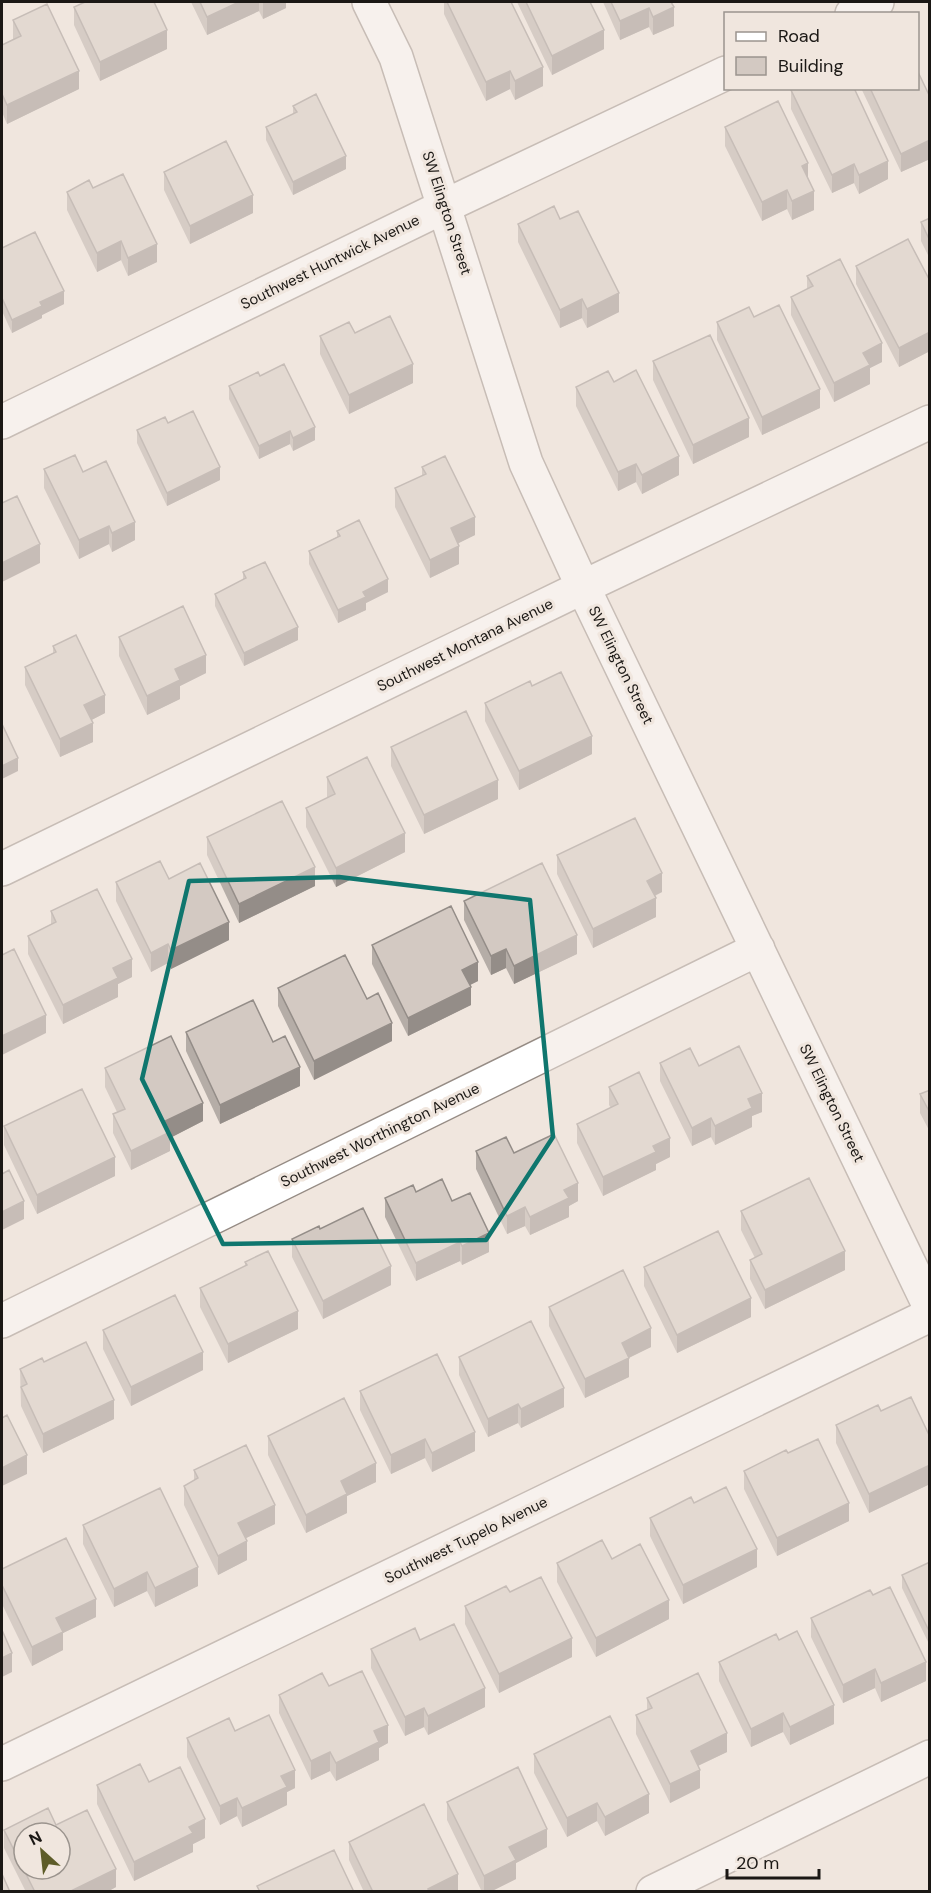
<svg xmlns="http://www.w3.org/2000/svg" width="931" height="1893" font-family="'DM Sans',sans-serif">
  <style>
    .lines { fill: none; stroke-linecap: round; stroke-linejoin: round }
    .minor-casing { stroke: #968c85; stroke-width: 36 }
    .minor { stroke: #fff; stroke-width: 33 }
    .wall { fill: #b5ada7 }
    .shaded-wall { fill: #948d88 }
    .building { fill: #d3c9c2; stroke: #948d88; stroke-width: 1.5; fill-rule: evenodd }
    .marked { fill: none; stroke: #0f766e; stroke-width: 4.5; stroke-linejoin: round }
    .labels { text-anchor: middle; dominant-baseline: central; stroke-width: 6; stroke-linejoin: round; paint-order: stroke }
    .street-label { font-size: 15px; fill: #1b1815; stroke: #f0e6de }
  </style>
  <rect width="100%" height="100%" fill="#f0e6de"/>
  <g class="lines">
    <defs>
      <path id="minor" d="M369,2L396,57L526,463L583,587L930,1307
        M852,14L877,2
        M2,422L445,206L726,73
        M2,869L583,587L930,422
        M2,1321L758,949
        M2,1764L930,1315
        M653,1892L930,1757"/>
    </defs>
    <use href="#minor" class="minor-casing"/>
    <use href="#minor" class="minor"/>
  </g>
  <path class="wall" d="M191,2H286V8L263,19L259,11L207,35Z
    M444,2H511L543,86L515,100L510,89L486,101L444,14Z
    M517,2H590L604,49L552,75Z
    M603,2H671L674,26L653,35L649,27L620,40Z
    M74,7L167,49L100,81L74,25Z
    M13,20L79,89L7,124L2,112V45L13,39Z
    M861,88H918L930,97V159L901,172Z
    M791,90L888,179L859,194L854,183L832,193L791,109Z
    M293,106L346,169L293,195L266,140V127L293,114Z
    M725,127L808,181L814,210L792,220L787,209L762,221L725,146Z
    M164,172L253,213L190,244L164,190Z
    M93,188L157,262L128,276L121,260L97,272L67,210V192Z
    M930,218V259L921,241V222Z
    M560,219L619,312L587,328L582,318L560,328L518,242V224Z
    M2,248L64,304L42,315V318L12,333L2,311Z
    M856,266L930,281V351L899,367L856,284Z
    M807,276L882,362L870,368V384L834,402L791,315V297L807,289Z
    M717,322L820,408L762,435L717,340Z
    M320,336L413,383L349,414L320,354Z
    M653,361L749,437L693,464L653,380Z
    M260,376L315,440L293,451L290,444L259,459L229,399V386Z
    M614,382L679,475L642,494L636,482L618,491L576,406V387Z
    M168,423L220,480L167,506L137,443V430Z
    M422,467L475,535L458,543L459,564L430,578L395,507V488L422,476Z
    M44,469L83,472L135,540L112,552L109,544L79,559L44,488Z
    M337,531L388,592L366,603V610L338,623L309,564V551L337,537Z
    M243,572L298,640L244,666L215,606V594L243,580Z
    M119,637L206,673L180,686V699L147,715L119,656Z
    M53,646L105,713L91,720L93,742L60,757L25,685V667L53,653Z
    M532,686L592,754L519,790L485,721V703Z
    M391,747L498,799L424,834L391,766Z
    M327,777L405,852L336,887L306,827V808L327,798Z
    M207,837L315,886L239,923L207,855Z
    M557,855L662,892L655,896L656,917L593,948L557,874Z
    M169,879L229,940L171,969L168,963L151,972L116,901V882Z
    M464,901L577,954L514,984L506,968L491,975L464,920Z
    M51,911L132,977L118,984V997L63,1024L28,954V936L51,924Z
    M372,945L478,981L470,985L471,1005L408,1036L372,964Z
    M278,988L367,999L392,1041L314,1080L278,1006Z
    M186,1032L300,1086L220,1124L186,1051Z
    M660,1063L699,1066L762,1112L752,1116V1127L715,1145L711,1137L692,1146L660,1081Z
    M105,1068L203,1121L170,1138V1151L131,1170L113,1133V1114L117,1112L105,1087Z
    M609,1087L670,1157L656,1164V1170L603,1196L577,1143V1124L611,1108L609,1105Z
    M930,1090V1132L920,1113V1094Z
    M4,1126L115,1176L37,1214L4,1145Z
    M476,1151L514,1153L578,1201L569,1206V1217L530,1235L525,1226L507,1234L476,1169Z
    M416,1192L452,1201L489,1252L462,1265L460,1261L416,1281L385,1217V1198Z
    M741,1211L845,1270L765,1309L750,1279V1260L755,1258L741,1230Z
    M320,1229L391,1285L323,1319L292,1257V1239Z
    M245,1262L298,1329L228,1363L200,1307V1288L245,1266Z
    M644,1267L751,1317L677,1353L644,1286Z
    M549,1307L651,1347L629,1358V1377L585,1398L549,1326Z
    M103,1330L203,1370L131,1406L103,1349Z
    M459,1357L564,1407L521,1428L518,1423L488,1437L459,1375Z
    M20,1369L114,1419L43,1453L21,1406Z
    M360,1391L475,1451L432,1472L425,1458L391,1474L360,1410Z
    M881,1411L930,1437V1484L869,1513L836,1443V1425Z
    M268,1436L376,1482L347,1496V1513L306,1533L268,1455Z
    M194,1470L275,1524L246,1538L247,1560L218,1575L184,1505V1486L194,1481Z
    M744,1471L849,1521L777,1556L744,1489Z
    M694,1503L757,1567L683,1604L650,1536V1518Z
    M83,1525L198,1586L155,1607L147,1591L114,1607L83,1544Z
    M930,1562V1646L902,1588V1575Z
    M557,1563L669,1619L596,1657L557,1582Z
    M2,1569L96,1617L63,1633V1650L32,1666L2,1604Z
    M510,1592L572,1657L499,1693L465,1624V1606Z
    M873,1595L926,1681L881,1702L875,1688L843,1703L811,1637V1618Z
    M420,1640L485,1707L428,1735L424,1727L405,1736L371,1668V1649Z
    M779,1640L834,1724L790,1745L783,1732L751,1747L719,1681V1662Z
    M329,1686L388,1743L379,1748V1760L336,1781L330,1771L311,1780L279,1713V1695Z
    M647,1698L727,1752L698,1766L700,1788L670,1803L636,1734V1715L647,1710Z
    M235,1731L295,1788L287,1792V1805L242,1827L237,1816L220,1825L187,1757V1738Z
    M534,1754L649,1813L605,1836L597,1821L567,1837L534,1773Z
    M149,1782L205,1838L193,1844V1852L134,1881L97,1804V1785Z
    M447,1802L547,1847L516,1863V1879L490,1892H482L447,1820Z
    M56,1825L116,1887L107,1892H26L4,1848V1830Z
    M349,1842L458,1892H364L349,1860Z"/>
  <path class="shaded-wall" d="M239,2H259V11L207,35V17Z
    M263,2H286V8L263,19Z
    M674,7V26L653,35V17Z
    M649,8V27L620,40V21Z
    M167,30V49L100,81V62Z
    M604,30V49L552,75V56Z
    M543,67V86L515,100V81Z
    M79,71V89L7,124V105Z
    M510,71V89L486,101V82Z
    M930,140V159L901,172V154Z
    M346,156V169L293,195V182Z
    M888,161V179L859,194V175Z
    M808,163V182L802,166Z
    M854,164V183L832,193V175Z
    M787,190V209L762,221V202Z
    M814,191V210L792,220V201Z
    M253,195V213L190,244V226Z
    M121,241V260L97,272V253Z
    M157,244V262L128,276V258Z
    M64,291V304L42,315V318L12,333V320L40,302Z
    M619,293V312L587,328V309Z
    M582,299V318L560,328V310Z
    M930,332V351L899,367V348Z
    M882,343V362L870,368V384L834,402V383L863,353Z
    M413,364V383L349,414V395Z
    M820,389V408L762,435V417Z
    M749,418V437L693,464V445Z
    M315,427V440L293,451V438Z
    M290,431V444L259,459V446Z
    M679,456V475L642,494V475Z
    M636,464V482L618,491V472Z
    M220,467V480L167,506V493Z
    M475,517V535L451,547V528Z
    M135,522V540L112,552V533Z
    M109,526V544L79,559V540Z
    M40,544V563L2,582V563Z
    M459,546V564L430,578V560Z
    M388,579V592L366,603V610L338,623V610L363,592Z
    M298,627V640L244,666V653Z
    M206,655V673L180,686V699L147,715V696L175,669Z
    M105,695V713L84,724V705Z
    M93,723V742L60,757V739Z
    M592,736V754L519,790V771Z
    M18,758V771L2,779V766Z
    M498,780V799L424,834V815Z
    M405,833V852L336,887V868Z
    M315,867V886L239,923V904Z
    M662,873V892L647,899V881Z
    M656,898V917L593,948V929Z
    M229,922V940L171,969V950Z
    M577,935V954L514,984V966Z
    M168,944V963L151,972V953Z
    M506,949V968L491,975V956Z
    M132,959V977L118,984V997L63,1024V1005L113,968Z
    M478,962V981L462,989V970Z
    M471,987V1005L408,1036V1018Z
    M46,1015V1033L2,1055V1036Z
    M392,1023V1041L314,1080V1061Z
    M300,1067V1086L220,1124V1105Z
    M762,1093V1112L752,1116V1127L715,1145V1126L748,1099Z
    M203,1103V1121L170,1138V1151L131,1170V1151L165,1121Z
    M711,1118V1137L692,1146V1128Z
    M670,1138V1157L656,1164V1170L603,1196V1177L653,1146Z
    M115,1157V1176L37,1214V1195Z
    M578,1183V1201L569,1206V1217L530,1235V1217L564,1190Z
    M24,1201V1219L2,1230V1212Z
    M525,1207V1226L507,1234V1216Z
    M489,1233V1252L462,1265V1246Z
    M460,1242V1261L416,1281V1263Z
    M845,1251V1270L765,1309V1290Z
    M391,1266V1285L323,1319V1301Z
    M751,1298V1317L677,1353V1335Z
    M298,1311V1329L228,1363V1344Z
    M651,1328V1347L622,1361V1343Z
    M203,1352V1370L131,1406V1387Z
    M629,1358V1377L585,1398V1379Z
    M564,1388V1407L521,1428V1409Z
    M114,1400V1419L43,1453V1434Z
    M518,1404V1423L488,1437V1419Z
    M475,1432V1451L432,1472V1453Z
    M425,1439V1458L391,1474V1455Z
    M27,1455V1474L2,1486V1468Z
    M376,1463V1482L347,1496V1513L306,1533V1515L341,1481Z
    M930,1465V1484L869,1513V1494Z
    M849,1503V1521L777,1556V1538Z
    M275,1505V1524L238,1542V1523Z
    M247,1541V1560L218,1575V1556Z
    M757,1549V1567L683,1604V1585Z
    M198,1567V1586L155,1607V1588Z
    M147,1572V1591L114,1607V1589Z
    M96,1599V1617L63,1633V1650L32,1666V1647L56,1618Z
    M669,1600V1619L596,1657V1638Z
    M572,1638V1657L499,1693V1674Z
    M12,1653V1672L2,1677V1658Z
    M926,1662V1681L881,1702V1683Z
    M875,1669V1688L843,1703V1685Z
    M485,1688V1707L428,1735V1716Z
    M834,1705V1724L790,1745V1727Z
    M424,1708V1727L405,1736V1717Z
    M783,1713V1732L751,1747V1729Z
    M388,1725V1743L379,1748V1760L336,1781V1763L374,1731Z
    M727,1733V1752L691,1769V1751Z
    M330,1752V1771L311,1780V1761Z
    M295,1770V1788L287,1792V1805L242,1827V1808L281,1776Z
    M700,1770V1788L670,1803V1784Z
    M649,1794V1813L605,1836V1817Z
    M237,1798V1816L220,1825V1806Z
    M597,1803V1821L567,1837V1818Z
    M205,1819V1838L193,1844V1852L134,1881V1862L189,1827Z
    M547,1829V1847L516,1863V1879L490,1892H484V1876L509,1847Z
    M116,1869V1887L107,1892H69Z
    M458,1874V1892H428V1889Z"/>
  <path class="building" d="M85,2H154L167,30L100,62L74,7Z
    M200,2H239L207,17Z
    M447,2H511L543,67L515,81L510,71L486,82Z
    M526,2H590L604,30L552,56Z
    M611,2H671L674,7L653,17L649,8L620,21Z
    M47,4L79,71L7,105L2,94V45L21,36L13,20Z
    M918,72L930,97V140L901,154L870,88H918Z
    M795,88H854L888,161L859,175L854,164L832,175L791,90Z
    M316,94L346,156L293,182L266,127L297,112L293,106Z
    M778,101L808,163L802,166L814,191L792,201L787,190L762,202L725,127Z
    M226,141L253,195L190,226L164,172Z
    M123,174L157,244L128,258L121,241L97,253L67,192L89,180L93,188Z
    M554,206L560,219L578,211L619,293L587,309L582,299L560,310L518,224Z
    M930,218V241L921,222Z
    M35,232L64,291L40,302L42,306L12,320L2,298V248Z
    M908,239L930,281V332L899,348L856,266Z
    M840,259L882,343L863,353L870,365L834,383L791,297L813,286L807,276Z
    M779,305L820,389L762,417L717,322L749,307L754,317Z
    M390,316L413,364L349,395L320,336L349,322L355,333Z
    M710,335L749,418L693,445L653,361Z
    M284,364L315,427L293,438L290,431L259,446L229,386L258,372L260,376Z
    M636,370L679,456L642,475L636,464L618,472L576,387L608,371L614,382Z
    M193,411L220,467L167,493L137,430L165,417L168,423Z
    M75,455L83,472L106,461L135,522L112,533L109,526L79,540L44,469Z
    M445,456L475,517L451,528L459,546L430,560L395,488L426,474L422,467Z
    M17,496L40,544L2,563V503Z
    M359,520L388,579L363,592L366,597L338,610L309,551L340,536L337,531Z
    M265,562L298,627L244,653L215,594L246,578L243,572Z
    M183,606L206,655L175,669L180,680L147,696L119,637Z
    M76,635L105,695L84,705L93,723L60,739L25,667L56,652L53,646Z
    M561,672L592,736L519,771L485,703L530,681L532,686Z
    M466,711L498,780L424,815L391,747Z
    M2,724L18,758L2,766Z
    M367,757L405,833L336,868L306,808L335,794L327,777Z
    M282,801L315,867L239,904L207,837Z
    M635,818L662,873L647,881L656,898L593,929L557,855Z
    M160,861L169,879L200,863L229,922L171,950L168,944L151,953L116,882Z
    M542,863L577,935L514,966L506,949L491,956L464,901Z
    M97,889L132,959L113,968L118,978L63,1005L28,936L56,922L51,911Z
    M451,906L478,962L462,970L471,987L408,1018L372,945Z
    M14,949L46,1015L2,1036V955Z
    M345,955L367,999L378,993L392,1023L314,1061L278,988Z
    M253,1000L273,1042L285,1036L300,1067L220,1105L186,1032Z
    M171,1036L203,1103L165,1121L170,1132L131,1151L113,1114L125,1109L105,1068Z
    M739,1046L762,1093L748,1099L752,1108L715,1126L711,1118L692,1128L660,1063L690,1048L699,1066Z
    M639,1072L670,1138L653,1146L656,1152L603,1177L577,1124L618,1104L609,1087Z
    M82,1089L115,1157L37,1195L4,1126Z
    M930,1090V1113L920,1094Z
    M554,1134L578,1183L564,1190L569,1198L530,1217L525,1207L507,1216L476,1151L506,1137L514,1153Z
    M9,1170L24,1201L2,1212V1174Z
    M809,1178L845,1251L765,1290L750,1260L762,1254L741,1211Z
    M442,1179L452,1201L470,1193L489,1233L462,1246L460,1242L416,1263L385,1198L413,1185L416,1192Z
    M363,1208L391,1266L323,1301L292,1239L319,1226L320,1229Z
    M718,1231L751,1298L677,1335L644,1267Z
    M268,1251L298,1311L228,1344L200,1288L247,1265L245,1262Z
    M623,1270L651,1328L622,1343L629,1358L585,1379L549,1307Z
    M175,1295L203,1352L131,1387L103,1330Z
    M531,1321L564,1388L521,1409L518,1404L488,1419L459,1357Z
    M86,1342L114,1400L43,1434L21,1387L27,1384L20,1369L42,1358L44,1362Z
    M437,1354L475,1432L432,1453L425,1439L391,1455L360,1391Z
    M911,1397L930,1437V1465L869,1494L836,1425L878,1405L881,1411Z
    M344,1398L376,1463L341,1481L347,1494L306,1515L268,1436Z
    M7,1415L27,1455L2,1468V1418Z
    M818,1439L849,1503L777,1538L744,1471L786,1450L788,1453Z
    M246,1445L275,1505L238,1523L247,1541L218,1556L184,1486L198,1478L194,1470Z
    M726,1487L757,1549L683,1585L650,1518L691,1497L694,1503Z
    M160,1488L198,1567L155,1588L147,1572L114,1589L83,1525Z
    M66,1538L96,1599L56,1618L63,1632L32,1647L2,1585V1569Z
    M602,1540L612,1559L640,1544L669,1600L596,1638L557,1563Z
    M930,1562V1633L902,1575Z
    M541,1577L572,1638L499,1674L465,1606L506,1586L510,1592Z
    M890,1587L926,1662L881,1683L875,1669L843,1685L811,1618L870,1590L873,1595Z
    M454,1624L485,1688L428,1716L424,1708L405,1717L371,1649L415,1628L420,1640Z
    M2,1630L12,1653L2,1658Z
    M797,1631L834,1705L790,1727L783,1713L751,1729L719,1662L776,1634L779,1640Z
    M362,1671L388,1725L374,1731L379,1742L336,1763L330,1752L311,1761L279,1695L322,1673L329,1686Z
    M698,1673L727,1733L691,1751L700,1770L670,1784L636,1715L652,1708L647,1698Z
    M269,1715L295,1770L281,1776L287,1787L242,1808L237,1798L220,1806L187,1738L229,1718L235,1731Z
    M610,1716L649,1794L605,1817L597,1803L567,1818L534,1754Z
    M140,1764L149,1782L180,1767L205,1819L189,1827L193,1833L134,1862L97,1785Z
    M518,1767L547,1829L509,1847L516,1860L484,1876L447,1802Z
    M424,1804L458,1874L428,1889L429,1892H373L349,1842Z
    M48,1808L56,1825L87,1810L116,1869L69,1892H35L4,1830ZM24,1833H60V1869H24Z
    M334,1850L354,1892H260L257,1886Z
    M2,1874L10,1892H2Z"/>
  <path d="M0 0H931V1893H0ZM339,877L530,900L553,1137L486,1240L223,1244L142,1079L189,881Z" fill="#f0e6de" fill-opacity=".55" fill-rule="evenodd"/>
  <path class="marked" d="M339,877L530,900L553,1137L486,1240L223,1244L142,1079L189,881Z"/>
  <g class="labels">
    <g class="street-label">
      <text transform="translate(447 213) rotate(72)">SW Elington Street</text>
      <text transform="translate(330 262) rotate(-26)">Southwest Huntwick Avenue</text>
      <text transform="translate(465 645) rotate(-26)">Southwest Montana Avenue</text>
      <text transform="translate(621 665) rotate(64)">SW Elington Street</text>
      <text transform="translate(832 1103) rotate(64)">SW Elington Street</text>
      <text transform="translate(380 1135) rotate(-26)">Southwest Worthington Avenue</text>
      <text transform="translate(466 1540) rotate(-26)">Southwest Tupelo Avenue</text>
    </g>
  </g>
  <rect width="931" height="1893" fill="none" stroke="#1b1815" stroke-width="6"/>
  <rect x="724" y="12" width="195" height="78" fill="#f0e6de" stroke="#9b948e" stroke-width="1.5"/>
  <rect x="736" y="32" width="30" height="9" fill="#ffffff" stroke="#9b948e" stroke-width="1.5"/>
  <text x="778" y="42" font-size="18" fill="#1b1815">Road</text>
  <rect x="736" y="57" width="30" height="18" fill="#d3c9c2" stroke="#9b948e" stroke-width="1.5"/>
  <text x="778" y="72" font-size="18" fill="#1b1815">Building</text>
  <g transform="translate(42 1851) rotate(333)"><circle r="28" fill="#f0e6de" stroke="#9b948e" stroke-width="1.5"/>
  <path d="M0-4.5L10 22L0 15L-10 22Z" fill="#5d5c29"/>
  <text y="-9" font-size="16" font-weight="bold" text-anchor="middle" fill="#1b1815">N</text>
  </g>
  <path d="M727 1869v9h92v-9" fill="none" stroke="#1b1815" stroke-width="3"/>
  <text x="736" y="1869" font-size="18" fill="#1b1815" stroke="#f0e6de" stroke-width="4.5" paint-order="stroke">20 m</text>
</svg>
